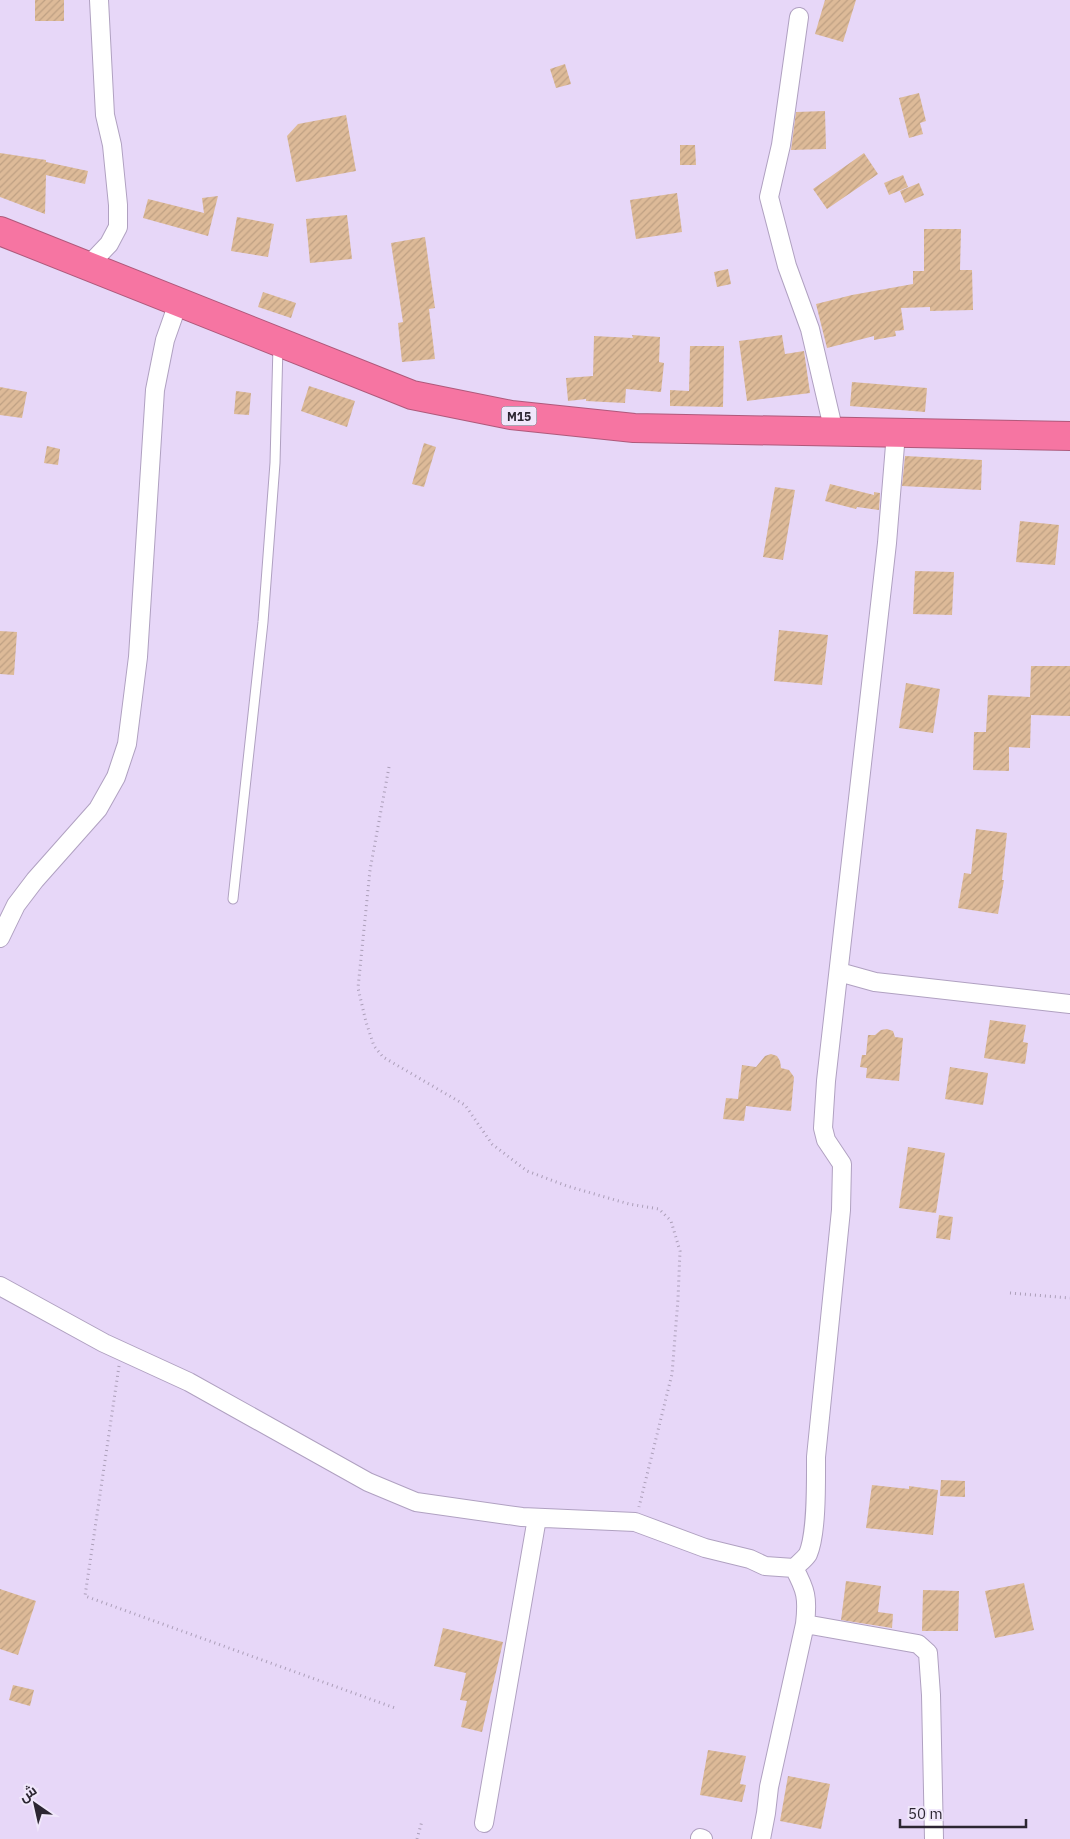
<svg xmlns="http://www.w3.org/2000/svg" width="1070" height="1839" font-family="'IBM Plex Sans',Cairo,sans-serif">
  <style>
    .building { fill: url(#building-hatch) }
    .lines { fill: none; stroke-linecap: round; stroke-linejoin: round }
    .lane-casing { stroke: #b0a1c1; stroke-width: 11 }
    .street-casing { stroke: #b0a1c1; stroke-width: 20 }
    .highway-casing { stroke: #af597b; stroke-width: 30 }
    .path { stroke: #ac9fb9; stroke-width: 3; stroke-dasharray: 1 4; stroke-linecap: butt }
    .lane { stroke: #fff; stroke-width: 9 }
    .street { stroke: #fff; stroke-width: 18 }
    .highway { stroke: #f675a2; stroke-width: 28 }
    .labels { text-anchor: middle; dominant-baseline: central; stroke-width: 5; stroke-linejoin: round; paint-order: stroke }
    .shield { fill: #f0e7fb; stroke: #67606e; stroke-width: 1 }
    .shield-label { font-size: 12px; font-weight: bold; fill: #2c2632 }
  </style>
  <defs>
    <pattern id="building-hatch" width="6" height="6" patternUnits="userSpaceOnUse" patternTransform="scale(1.25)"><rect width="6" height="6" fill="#ddba98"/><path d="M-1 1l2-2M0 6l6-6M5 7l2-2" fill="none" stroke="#bea083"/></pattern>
  </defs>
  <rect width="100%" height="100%" fill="#e7d7f8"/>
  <path class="building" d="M35,0H64V21H35Z
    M825,0H856L843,42L815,34Z
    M565,64L571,84L556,88L550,69Z
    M919,93L926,121L920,123L923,134L909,138L899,98Z
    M825,111L826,149L791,150L796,112Z
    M346,115L356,171L296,182L287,136L298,124Z
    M680,145H695L696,165H680Z
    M0,153L46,160V162L88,171L85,184L46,175L45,214L0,197Z
    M864,153L878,174L827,209L813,189Z
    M903,175L908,187L889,195L884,183Z
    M919,183L924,195L905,203L900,191Z
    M677,193L682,232L636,239L630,200Z
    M218,196L208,236L143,218L148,199L204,213L202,198Z
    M347,215L352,259L310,263L306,219Z
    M237,217L274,224L268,257L231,251Z
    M924,229H961L960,270H972L973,310L930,311V307L901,308L904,330L895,331L896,336L874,340V336L827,348L816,304L852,295L913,284V271H924Z
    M425,237L435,308L429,309L435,359L402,362L398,323L403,322L391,243Z
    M728,269L731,284L717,287L714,272Z
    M263,292L296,303L291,318L258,307Z
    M632,335L660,337L659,362L664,363L661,392L626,389L625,403L586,401V399L568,401L566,378L593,376L594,336L633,338Z
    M782,335L785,354L804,351L810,393L747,401L739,341Z
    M690,346H724L723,407L670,406V390L689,391Z
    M852,382L927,388L925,412L850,406Z
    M309,386L355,401L347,427L301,411Z
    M0,387L27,392L22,418L0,415Z
    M236,391L251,393L249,415L234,414Z
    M424,443L436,447L424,487L412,484Z
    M47,446L60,449L58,465L44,463Z
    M905,456L982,460L981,490L902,486Z
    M830,484L874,495V492L880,493L879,510L857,507L856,509L825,501Z
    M775,487L795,490L783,560L763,557Z
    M1020,521L1059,525L1055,565L1016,562Z
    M915,571L954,572L952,615L913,614Z
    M779,630L828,635L822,685L774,681Z
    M0,631L17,632L14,675L0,674Z
    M1031,666H1070V716L1031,715L1030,748L1009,747V771L973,770L974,732H986L988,695L1030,697Z
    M906,683L940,689L933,733L899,728Z
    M976,829L1007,833L1002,880H1004L998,914L958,908L964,873L971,874Z
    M990,1020L1026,1025L1023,1042L1028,1043L1025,1064L984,1058Z
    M887,1029L893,1031L895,1037L903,1038L899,1081L866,1078L867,1068L860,1067L862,1055H866L868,1035H875L881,1030Z
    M771,1054L777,1056L780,1061L781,1068L789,1070L794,1077L791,1111L746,1106L744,1121L723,1119L726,1098L738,1099L742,1065L756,1067L765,1056Z
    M950,1067L988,1073L983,1105L945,1099Z
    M908,1147L945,1153L936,1213L899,1208Z
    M939,1215L953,1217L950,1240L936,1238Z
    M941,1480L965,1481V1497L940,1496Z
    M872,1485L909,1489V1486L938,1490L933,1535L866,1528Z
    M846,1581L881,1586L878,1612L893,1614L892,1628L841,1620Z
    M1024,1583L1034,1630L995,1638L985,1591Z
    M0,1589L36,1601L18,1655L0,1649Z
    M923,1590L959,1591L958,1631H922Z
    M443,1628L503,1642L482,1732L461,1727L467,1701L460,1700L466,1673L434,1666Z
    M13,1685L34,1690L30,1706L9,1700Z
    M708,1750L746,1756L740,1784L746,1785L742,1802L700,1795Z
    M788,1776L830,1784L821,1829L780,1821Z"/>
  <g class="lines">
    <defs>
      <path id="lane" d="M233,899L263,622L275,463L278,345"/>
      <path id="street" d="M799,17L781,145L769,197L787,266L810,329L834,432
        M88,266L109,244L118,227V205L112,145L105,115L99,0
        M0,938L16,905L35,880L98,809L116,777L127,744L138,657L155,390L165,340L178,303
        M839,972L875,982L1070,1004
        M0,1286L104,1343L189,1382L368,1482L416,1502L522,1517L635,1522L705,1548L750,1559L765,1566L794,1568C798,1564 805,1559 808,1554C817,1533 816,1482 816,1457L841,1210L842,1164L826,1140L823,1128L826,1081L887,543L896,433
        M805,1624L918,1644L928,1653L931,1695L934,1839
        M484,1823L537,1518
        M700,1838L703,1839
        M761,1839L766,1813L769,1787L805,1624C808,1598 806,1590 794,1568"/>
      <path id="highway" d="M0,231L412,395L511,415L634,428L1070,436"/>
    </defs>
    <use href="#lane" class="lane-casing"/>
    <use href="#street" class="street-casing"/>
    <use href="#highway" class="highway-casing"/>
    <path class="path" d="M389,767L370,870L358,988L366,1022L374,1046L383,1057L465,1105L492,1144L527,1171L567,1186L629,1204L659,1209L671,1221L680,1251L678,1299L672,1374L639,1507
      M1010,1293L1070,1298
      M119,1366L85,1596L395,1708
      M417,1839L422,1821"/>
    <use href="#lane" class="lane"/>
    <use href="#street" class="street"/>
    <use href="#highway" class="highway"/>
  </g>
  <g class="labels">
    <rect class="shield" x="501.5" y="406.5" width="35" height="19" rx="4"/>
    <g class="shield-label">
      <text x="519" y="416">M15</text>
    </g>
  </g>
  <g transform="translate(35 1804) rotate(326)" stroke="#f0e7fb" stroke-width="4" paint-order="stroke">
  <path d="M0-4L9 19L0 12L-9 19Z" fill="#2c2632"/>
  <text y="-8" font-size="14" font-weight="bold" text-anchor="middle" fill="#2c2632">ش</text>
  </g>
  <path d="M900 1819v8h126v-8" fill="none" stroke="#2c2632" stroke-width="2.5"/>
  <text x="908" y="1819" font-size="15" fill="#2c2632" stroke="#f0e7fb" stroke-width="4" paint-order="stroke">50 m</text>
</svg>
